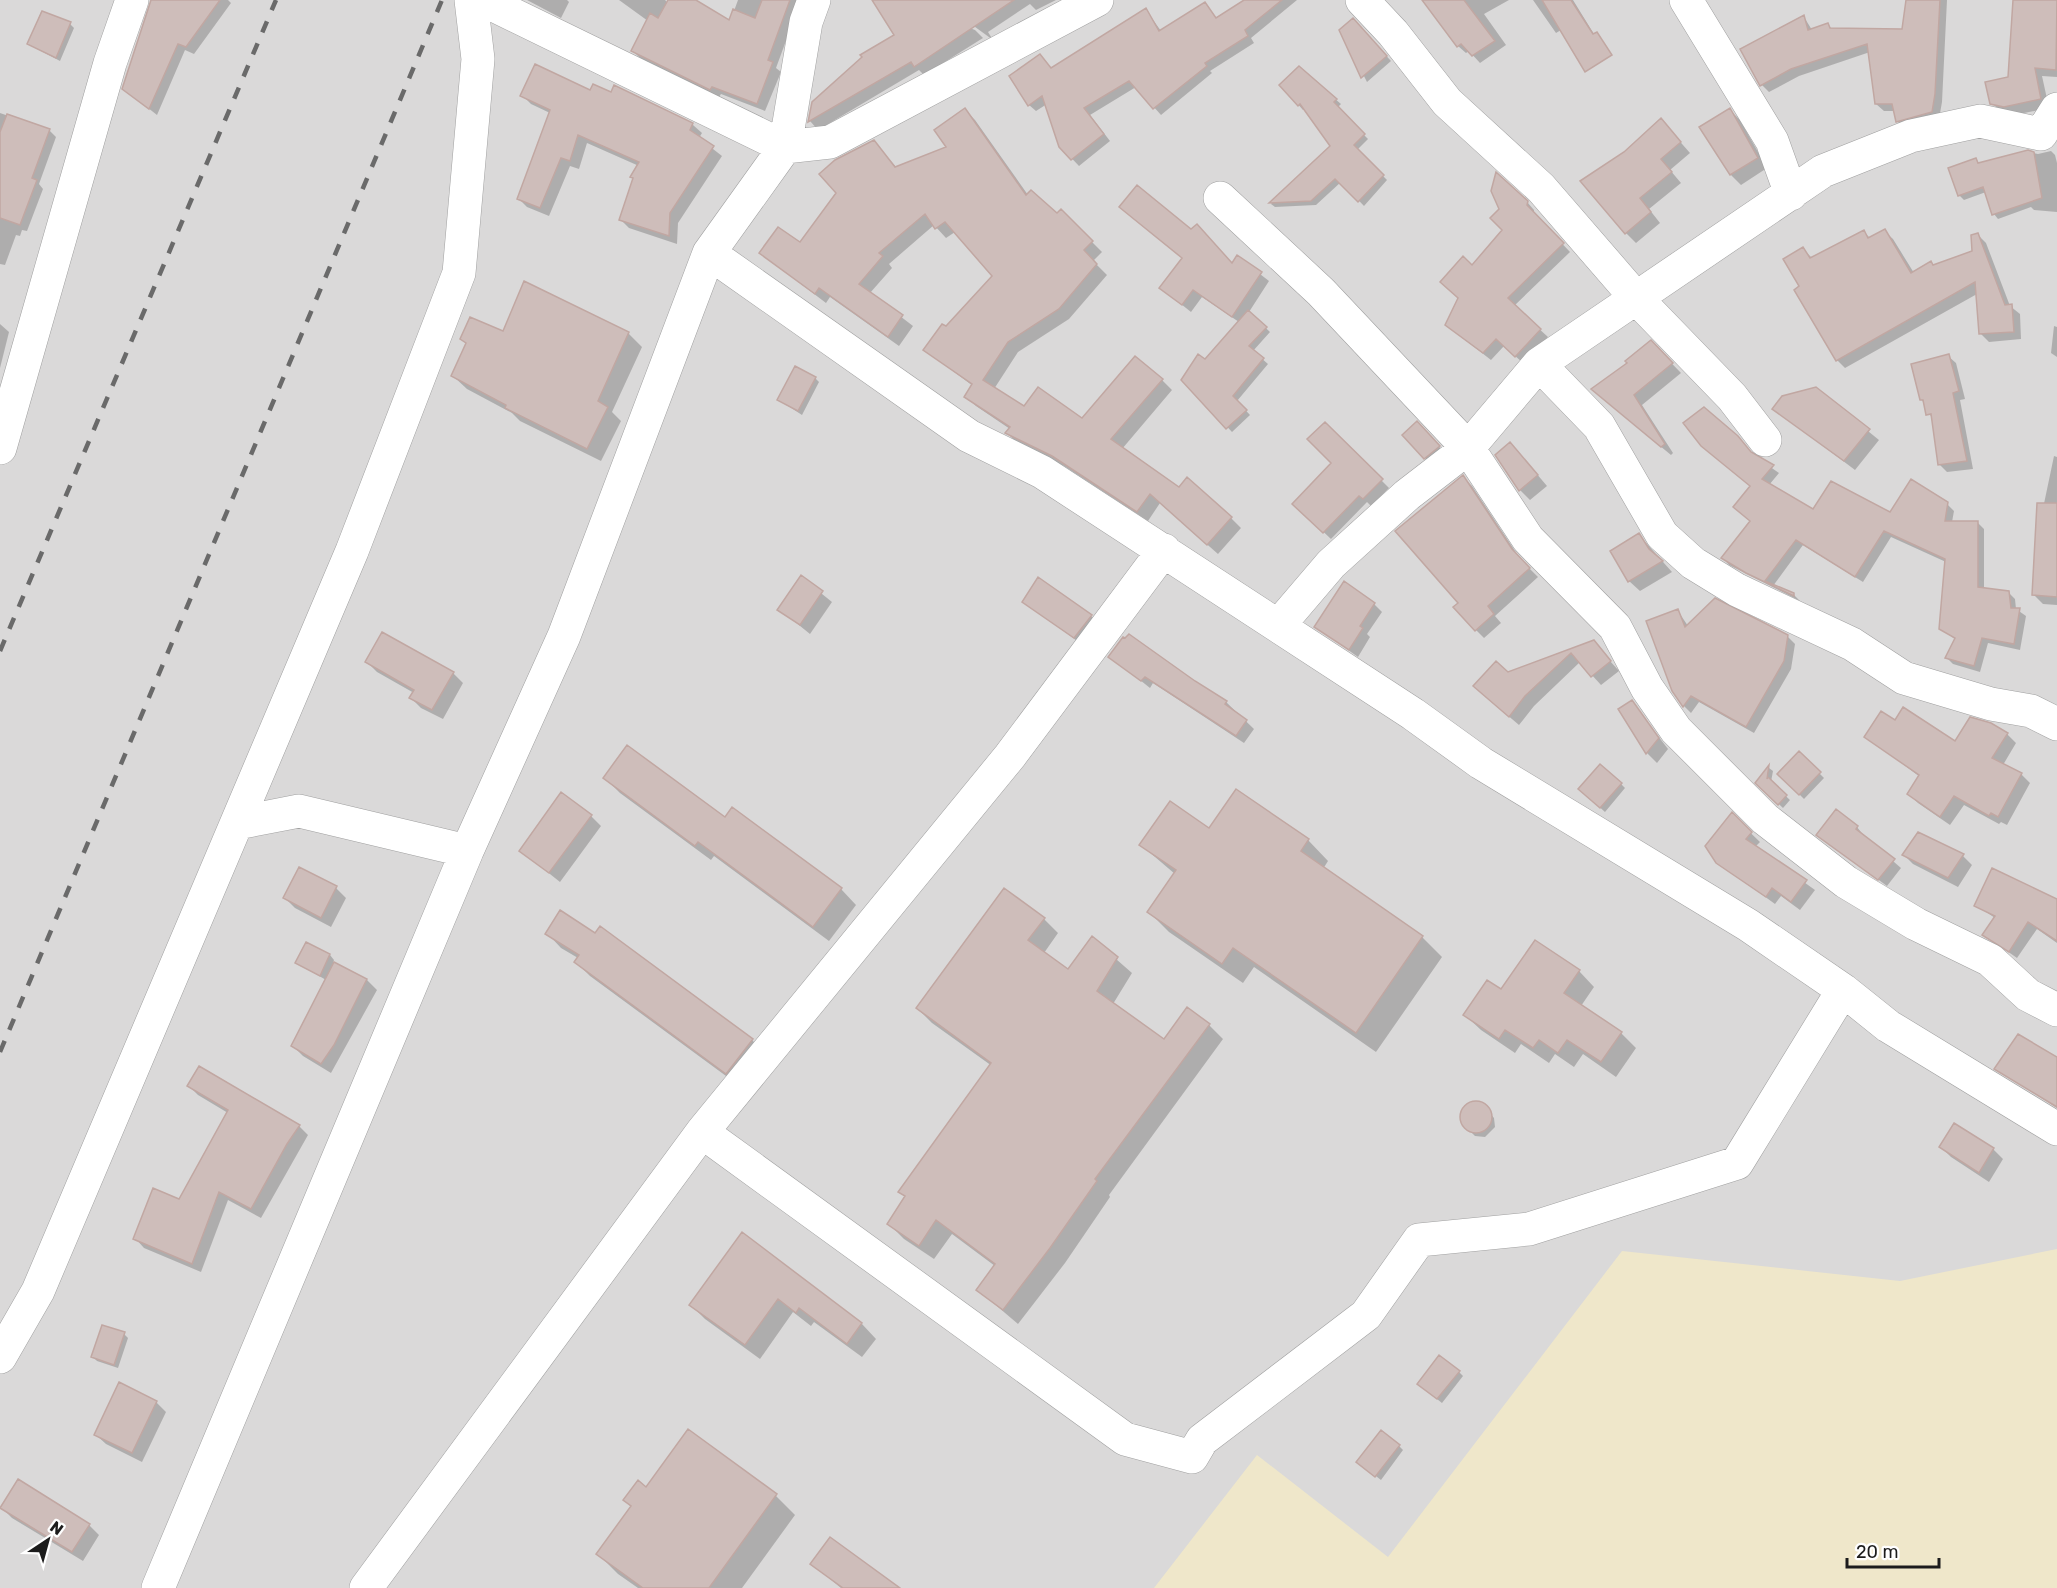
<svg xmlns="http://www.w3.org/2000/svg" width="2057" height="1588" font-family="Rubik,sans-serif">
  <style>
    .residential { fill: #dad9d9 }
    .farmland { fill: #efe7ca }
    .shadow { fill: #0003 }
    .building { fill: #cebdba; stroke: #c1a7a2; stroke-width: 1.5 }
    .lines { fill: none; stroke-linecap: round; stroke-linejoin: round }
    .minor-casing { stroke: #a0a0a0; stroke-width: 34 }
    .minor { stroke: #fff; stroke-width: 33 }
    .rail { stroke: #6a6a6a; stroke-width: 4.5; stroke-dasharray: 12 12; stroke-linecap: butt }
  </style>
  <rect width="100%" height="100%" fill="#eee6e1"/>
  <path class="residential" d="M0,0H2057V1588H0Z"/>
  <path class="farmland" d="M2057,1249V1588H1154L1257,1455L1388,1557L1622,1251L1900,1281Z"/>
  <path class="shadow" d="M151,0H228L231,3L194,54L185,50L157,115L124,89Z
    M527,0H567L569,2L561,18Z
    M619,0H665L668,3L670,0H693L730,22L738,0H807L794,19L776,68L781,72L765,111L721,94L719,97L641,59L633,51L648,21Z
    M874,0H896L975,30L983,38L924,75L919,70L818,130L810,121L813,103L864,58L896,36Z
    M938,0H1056L1036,10L1030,4L988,32L993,40Z
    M1247,0H1297L1251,38L1254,43L1210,71L1212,73L1161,115L1136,87L1090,115L1110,141L1079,166L1060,146L1047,104L1036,111L1029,105L1040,56L1052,69L1146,10L1161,31L1205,4L1217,19Z
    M1424,0H1509L1484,14L1506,45L1480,63L1469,51L1466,53L1458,46Z
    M1533,0H1573L1597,39L1561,30L1556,33Z
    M1908,0H1947L1942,102L1939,119L1904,128L1897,121L1895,111H1884L1876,104L1870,52L1799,76L1769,92L1762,85L1804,17L1812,30L1828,25L1833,30L1904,31Z
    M2015,0L2057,4V77L2042,76L2049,108L2014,115L2001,112L1992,103L2010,78Z
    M41,12L70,24L74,28L60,61L28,44Z
    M1358,25L1391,61L1367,82L1341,31Z
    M1299,68L1341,104L1337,108L1368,139L1357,150L1387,180L1364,206L1341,182L1316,205L1275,207L1271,204L1332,146L1305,108L1303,110L1281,85Z
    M615,87L693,125L702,133L699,138L722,156L678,223L677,244L629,228L620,219L639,166L587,143L579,169L570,166L549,216L527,207L518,198L550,113L531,104L522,95L611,94Z
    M965,110L975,120L1028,195L1057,215L1061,211L1102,252L1093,261L1107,275L1069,319L1018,352L994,389L1024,408L1082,420L1162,380L1172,390L1122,449L1179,489L1231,518L1241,528L1218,554L1160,503L1148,521L1064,466L1017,443L1007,433L1010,429L976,406L966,396L973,386L925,350L994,276L955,232L946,238L934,225L889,264L892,268L870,293L913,326L899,346L830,297L826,303L760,253L800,244L874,142L897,168L948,147Z
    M1730,110L1740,120L1767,168L1741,185L1731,175L1701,127Z
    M0,113L49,130L56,137L39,184L43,189L27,231L22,230L20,236L16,235L5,265L0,264Z
    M1661,120L1690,153L1670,170L1681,183L1649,209L1660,223L1636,243L1626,233L1625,153Z
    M2051,151L2055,155L2057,163V212L2034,210L2031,207L1998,219L1994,214L1986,192L1964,200L1959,195L1976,160L1980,164L2028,152L2038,154Z
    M1527,202L1534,210V214L1570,252L1514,306L1548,337L1523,363L1504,346L1491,360L1446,325L1472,268Z
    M1884,231L1893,239L1914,273L1974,252L1978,235L1986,243L2010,306L2020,314L2021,339L1989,342L1981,334L1977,294L1845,368L1837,360L1801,287L1803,249L1812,258L1864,232L1871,239Z
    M1238,257L1269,281L1249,312L1270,332L1253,351L1268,364L1237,401L1250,415L1232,432L1183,380L1205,361L1239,322L1202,297L1191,312L1161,288L1232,265Z
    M525,283L629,334L642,347L612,412L621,421L601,461L520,421L512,413L467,389L453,376L467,344L462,339L504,332Z
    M0,324L9,332L0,368Z
    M2054,326L2057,327V357L2051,353Z
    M1651,342L1681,373L1642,405L1673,453L1671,455L1602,398L1629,363Z
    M1948,356L1956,363L1965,399L1960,400L1973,469L1947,472L1939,464L1933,420L1922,400Z
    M815,378L819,382L802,415L779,400Z
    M1816,389L1879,440L1855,470L1774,409Z
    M1417,423L1443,451L1429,462L1404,435Z
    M1325,424L1389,488L1371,506L1367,502L1331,539L1294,504L1333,463Z
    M1520,454L1547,486L1530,500L1520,490L1497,455Z
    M1753,455L1779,473L1769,485L1814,511L1890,514L1947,504L1954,511L1952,522H1977L1984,529V590L2008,592L2015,599L2016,609L2026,616L2020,650L1988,643L1980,672L1953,664L1947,658L1956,640L1941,628L1946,562L1891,537L1863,582L1803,545L1773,586L1793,594L1800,601L1729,565L1723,558L1751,522Z
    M2054,456L2057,457V605L2043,604L2034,595L2037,537Z
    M1463,477L1472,486L1521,560L1538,577L1495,616L1501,623L1484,638L1476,630L1460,603Z
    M1639,535L1672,572L1640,591L1629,581Z
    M801,577L832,602L810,634L779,609Z
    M1024,601L1091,616L1101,626L1085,647Z
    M1374,604L1382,612L1367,634L1370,637L1358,657L1316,627Z
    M1678,611L1688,626L1787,636L1795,644L1791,669L1754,733L1699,702L1691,713L1684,706Z
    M1593,642L1619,671L1601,685L1580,662L1534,706L1519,725L1485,696L1508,674Z
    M1110,656L1194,683L1226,702L1254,729L1244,743L1153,683L1150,688Z
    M367,662L453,673L463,683L443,719L421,708L411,698L414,693L377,672Z
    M1632,702L1668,749L1657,763L1647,753L1620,709Z
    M1895,722L1955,743L2007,734L2016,743L2003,765L2021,774L2030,783L2007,825L2001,822L1999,824L1964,805L1950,825L1918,803L1909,794L1920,777L1866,736Z
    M1799,753L1824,778L1804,799L1779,774Z
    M1769,768L1773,771L1771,782L1790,800L1783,808L1757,783Z
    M605,778L725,819L841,889L856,905L829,941L714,856L711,860L620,793Z
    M1621,784L1625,788L1605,812L1585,794Z
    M1732,815L1760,842L1755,847L1815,890L1800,910L1781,896L1775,904L1717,862Z
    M591,816L601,826L560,882L521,851Z
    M1857,827L1864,836L1901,868L1887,886L1818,835Z
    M1209,830L1308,840L1328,861L1323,869L1422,937L1442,957L1376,1052L1254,967L1243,983L1169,932L1149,912L1175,874L1141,845Z
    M1918,834L1963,856L1972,865L1958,887L1913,864L1904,855Z
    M336,888L346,898L331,927L295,908L285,898Z
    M1976,905L2057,907V943L2037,929L2017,958L1984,935L1995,918Z
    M1044,919L1058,933L1044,953L1068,971L1092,938L1132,973L1113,1004L1164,1041L1209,1025L1223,1039L1109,1195L1110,1197L1065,1263L1018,1324L978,1290L995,1266L952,1234L934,1259L904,1239L889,1224L906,1197L900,1191L992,1066L932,1023L917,1008Z
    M547,933L752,1040L766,1054L741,1087L590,976L576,962L578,958L561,948Z
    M1535,942L1579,971L1594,987L1581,1006L1621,1033L1636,1048L1616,1077L1583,1054L1574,1067L1555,1054L1549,1063L1521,1044L1515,1053L1481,1030L1465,1015L1501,991Z
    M307,944L330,955L334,960L333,963L367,980L377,990L331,1073L303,1056L293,1046L326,980L297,963Z
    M2057,1059V1108L1996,1069Z
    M189,1086L299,1126L308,1135L261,1218L228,1200L201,1272L144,1248L135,1238L180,1200L228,1113L198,1095Z
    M1474,1103L1483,1105L1494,1118L1495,1127L1485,1137L1475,1136L1463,1124V1111Z
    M1941,1147L1993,1149L2003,1159L1989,1182L1951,1157Z
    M742,1234L862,1324L876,1339L862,1357L814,1322L811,1326L793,1312L760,1359L705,1319L691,1305Z
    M124,1334L128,1338L118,1368L97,1361L93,1357Z
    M1459,1372L1463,1376L1442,1403L1423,1388Z
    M156,1402L166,1412L142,1462L106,1444L95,1434Z
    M688,1432L776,1496L795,1515L742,1588H638L618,1574L598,1554L632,1508L625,1500L647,1489Z
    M1399,1446L1403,1450L1381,1480L1363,1466Z
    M2,1508L89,1525L99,1535L83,1561L12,1518Z
    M812,1564L895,1588H841Z"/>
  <path class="building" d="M151,0H220L186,47L178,44L149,109L122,89Z
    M668,0H696L729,20L733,9L755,18L762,0H790L768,60L773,62L757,104L712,87L710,90L631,51L650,13L658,18Z
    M872,0H1014L914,67L911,62L808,122L812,102L862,57L860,55L894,35Z
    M1244,0H1282L1245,30L1248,36L1205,63L1207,66L1153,109L1129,81L1084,108L1104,134L1071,160L1059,147L1042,96L1028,106L1009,76L1040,54L1051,68L1146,8L1159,31L1205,2L1216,18Z
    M1422,0H1464L1495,41L1472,56L1461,44L1457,47Z
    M1542,0H1571L1593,34L1597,32L1612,55L1585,72Z
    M1906,0H1940L1935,94L1932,112L1896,122L1892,104H1875L1867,44L1791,69L1760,86L1740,49L1804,15L1808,30L1828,23L1830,28L1902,29Z
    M2013,0H2057L2056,70L2035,68L2041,99L2004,107L1990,104L1985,82L2008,77Z
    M42,11L71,22L56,58L27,44Z
    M1353,18L1387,56L1361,78L1339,30Z
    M535,64L590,90L593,84L611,92L614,85L693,123L690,130L714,146L670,213L669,236L619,220L633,178L630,177L639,162L578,135L570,161L561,158L540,208L517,199L550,110L520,96Z
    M1299,66L1337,99L1334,102L1365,134L1354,145L1384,175L1358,202L1335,179L1311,201L1269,203L1330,146L1300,104L1298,106L1279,85Z
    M965,108L1026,195L1031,190L1057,213L1061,209L1093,241L1084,250L1097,264L1059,309L1008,342L983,380L1024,406L1038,387L1082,418L1135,356L1163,379L1111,439L1179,487L1187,477L1232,517L1207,545L1150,494L1137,512L1052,456L1005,433L1010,427L964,397L972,384L923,350L942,324L946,326L992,276L945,222L935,229L925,214L879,253L883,256L859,284L903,315L888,337L819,288L815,294L759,253L778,227L800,242L836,193L819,174L835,160L874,140L895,167L946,147L934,130Z
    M1730,108L1758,158L1730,175L1699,127Z
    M7,114L50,129L32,178L37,180L20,225L0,218V132Z
    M1661,118L1681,142L1661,159L1672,172L1640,198L1651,212L1625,234L1580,181L1624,152Z
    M2028,150L2034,152L2042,198L1992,215L1983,187L1958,196L1948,168L1976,158L1978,163Z
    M1496,172L1528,201L1527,205L1564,243L1508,298L1541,329L1515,357L1496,339L1483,353L1445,325L1458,298L1440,282L1463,256L1472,265L1502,230L1490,218L1499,209L1491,191Z
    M1137,185L1191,229L1197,224L1232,263L1237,255L1262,272L1232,317L1193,290L1182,305L1159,288L1182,258L1119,207Z
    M1885,229L1911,273L1931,261L1933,265L1972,251L1971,235L1978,233L2005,305L2012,304L2014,332L1979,334L1975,282L1836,361L1794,290L1799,286L1783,259L1803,247L1810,258L1864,230L1868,238Z
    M524,281L629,332L598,401L608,407L587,449L505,408L506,405L451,376L466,343L460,339L470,317L503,331Z
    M1248,310L1267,327L1249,346L1264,358L1233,396L1247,410L1226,429L1181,380L1198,354L1205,359Z
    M1651,340L1673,363L1634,395L1665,444L1661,447L1591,389L1627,363L1625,361Z
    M1949,354L1959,391L1953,393L1967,461L1938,465L1931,414L1926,415L1923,400H1920L1911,364Z
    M795,366L816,377L798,411L777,400Z
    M1816,387L1870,429L1844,461L1772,409L1782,396Z
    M1704,407L1738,436L1751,452L1774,465L1762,479L1813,509L1831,481L1890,512L1911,479L1948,502L1945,521H1978V587L2009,591L2011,608H2020L2014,644L1982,638L1974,666L1945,658L1955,638L1939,629L1945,559L1884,531L1855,577L1796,540L1765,581L1794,593V596L1746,573L1721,558L1750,521L1733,507L1750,486L1701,446L1683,423Z
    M1417,421L1440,446L1424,459L1402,435Z
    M1325,422L1383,479L1363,499L1359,496L1323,533L1292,504L1331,463L1307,439Z
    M1510,442L1538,475L1519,491L1495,455Z
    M1463,475L1512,549L1530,568L1488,606L1494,614L1475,631L1453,607L1458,603L1395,531Z
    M2037,503H2057V597L2032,595Z
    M1639,533L1649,549L1663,561L1628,582L1610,551Z
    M801,575L823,591L800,625L777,610Z
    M1038,577L1092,615L1074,638L1022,602Z
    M1344,581L1375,603L1360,626L1363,628L1349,650L1314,627Z
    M1715,598L1788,635L1784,661L1746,727L1691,696L1683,707L1672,691L1646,621L1678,609L1685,627Z
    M382,632L454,672L432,710L409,698L414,690L365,662Z
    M1129,634L1195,681L1227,701L1225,704L1247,720L1236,736L1145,677L1141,681L1108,657L1123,637L1125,638Z
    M1594,640L1611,661L1591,677L1571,653L1525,696L1509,717L1473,686L1496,661L1508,672Z
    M1632,700L1659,738L1646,754L1618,709Z
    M1903,707L1955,741L1970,717L1991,723L2008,733L1992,758L2022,773L1998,817L1991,813L1989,816L1954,796L1940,817L1907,794L1919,775L1864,737L1881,711L1895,720Z
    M627,745L725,817L732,807L842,888L813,927L698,842L695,846L603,778Z
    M1799,751L1821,772L1799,795L1777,774Z
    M1600,764L1622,783L1600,808L1578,789Z
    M1769,765L1767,779L1768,777L1787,795L1778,805L1755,783Z
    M1236,789L1309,839L1301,851L1423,936L1356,1033L1233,948L1222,964L1147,912L1176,870L1139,845L1170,801L1209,828Z
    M561,792L592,815L549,873L519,851Z
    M1836,809L1858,826L1856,829L1895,859L1878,880L1816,835Z
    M1732,812L1752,832L1746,839L1807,880L1791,902L1772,888L1766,897L1716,863L1705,846Z
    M1918,832L1964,854L1948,878L1902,855Z
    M299,867L337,886L321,918L283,898Z
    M1992,868L2057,899V941L2028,922L2009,952L1982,935L1995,916L1974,906Z
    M1004,888L1045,918L1028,940L1068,969L1092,936L1118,957L1097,991L1164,1039L1187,1007L1210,1024L1095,1179L1097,1181L1050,1248L1003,1310L976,1290L995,1264L936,1220L919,1246L887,1224L905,1196L898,1192L991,1063L916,1008Z
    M560,910L595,933L600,926L753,1039L726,1074L574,962L579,955L545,934Z
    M1535,940L1580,970L1564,993L1622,1032L1601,1062L1567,1040L1558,1053L1539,1040L1533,1048L1505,1030L1499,1039L1463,1015L1487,980L1501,989Z
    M306,942L330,954L320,976L295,963Z
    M334,962L367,979L334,1045L321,1064L291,1046Z
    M2018,1034L2057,1057V1107L1994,1069Z
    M199,1066L300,1125L287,1144L251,1209L219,1192L192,1264L133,1239L153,1188L179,1199L228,1110L187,1086Z
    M1460 1117a16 16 0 1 1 32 0a16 16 0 1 1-32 0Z
    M1954,1123L1994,1148L1979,1173L1939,1147Z
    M742,1232L862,1323L847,1344L799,1308L796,1313L778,1299L745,1345L689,1305Z
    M102,1325L125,1332L114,1365L91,1357Z
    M1439,1355L1460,1371L1437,1399L1417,1384Z
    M119,1382L157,1401L132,1453L94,1435Z
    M688,1429L777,1494L709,1588H643L596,1554L631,1506L623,1500L638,1480L646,1487Z
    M1381,1430L1400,1445L1375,1477L1356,1462Z
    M18,1479L90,1524L72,1552L0,1508Z
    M830,1537L900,1588H843L810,1564Z"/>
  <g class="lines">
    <defs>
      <path id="minor" d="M483,0L785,147L806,22L814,0
        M1362,0L1393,33L1447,102L1541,188L1637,299L1732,397L1765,440
        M1686,0L1772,141L1791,194
        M1220,198L1321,292L1468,448L1528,539L1615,627L1647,688L1676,730L1765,819L1846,882L1916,924L1990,960L2028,995L2057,1010
        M709,253L969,436L1042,472L1413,714L1481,763L1748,925L1843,990L1888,1026L2057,1129
        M1539,364L1599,426L1662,535L1693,563L1737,590L1852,644L1904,678L1991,704L2031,711L2057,724
        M0,448L110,63L132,0
        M1279,625L1331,564L1407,495L1468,448L1539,364L1823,171L1911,136L1980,121L2041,134L2057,109
        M237,823L299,811L467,851
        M702,1132L1010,756L1164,550
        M0,1357L38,1291L352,551L459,273L478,59L471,0
        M158,1588L467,851L564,636L709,253L785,147L830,142L1097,0
        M366,1588L702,1132L1125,1439L1192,1457L1202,1440L1366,1315L1419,1240L1529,1229L1737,1163L1843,990"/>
    </defs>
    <use href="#minor" class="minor-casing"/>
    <use href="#minor" class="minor"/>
    <path class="rail" d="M0,651L276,0
      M0,1052L442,0"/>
  </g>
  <g transform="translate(48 1540) rotate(36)" stroke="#ffffff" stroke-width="4.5" paint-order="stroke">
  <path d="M0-4.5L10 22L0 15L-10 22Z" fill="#1c1c1c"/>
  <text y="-9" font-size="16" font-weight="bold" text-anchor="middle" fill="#1c1c1c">N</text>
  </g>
  <path d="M1847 1558v9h92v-9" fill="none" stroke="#1c1c1c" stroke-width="3"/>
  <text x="1856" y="1558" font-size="18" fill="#1c1c1c" stroke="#ffffff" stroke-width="4.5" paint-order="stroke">20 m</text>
</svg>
